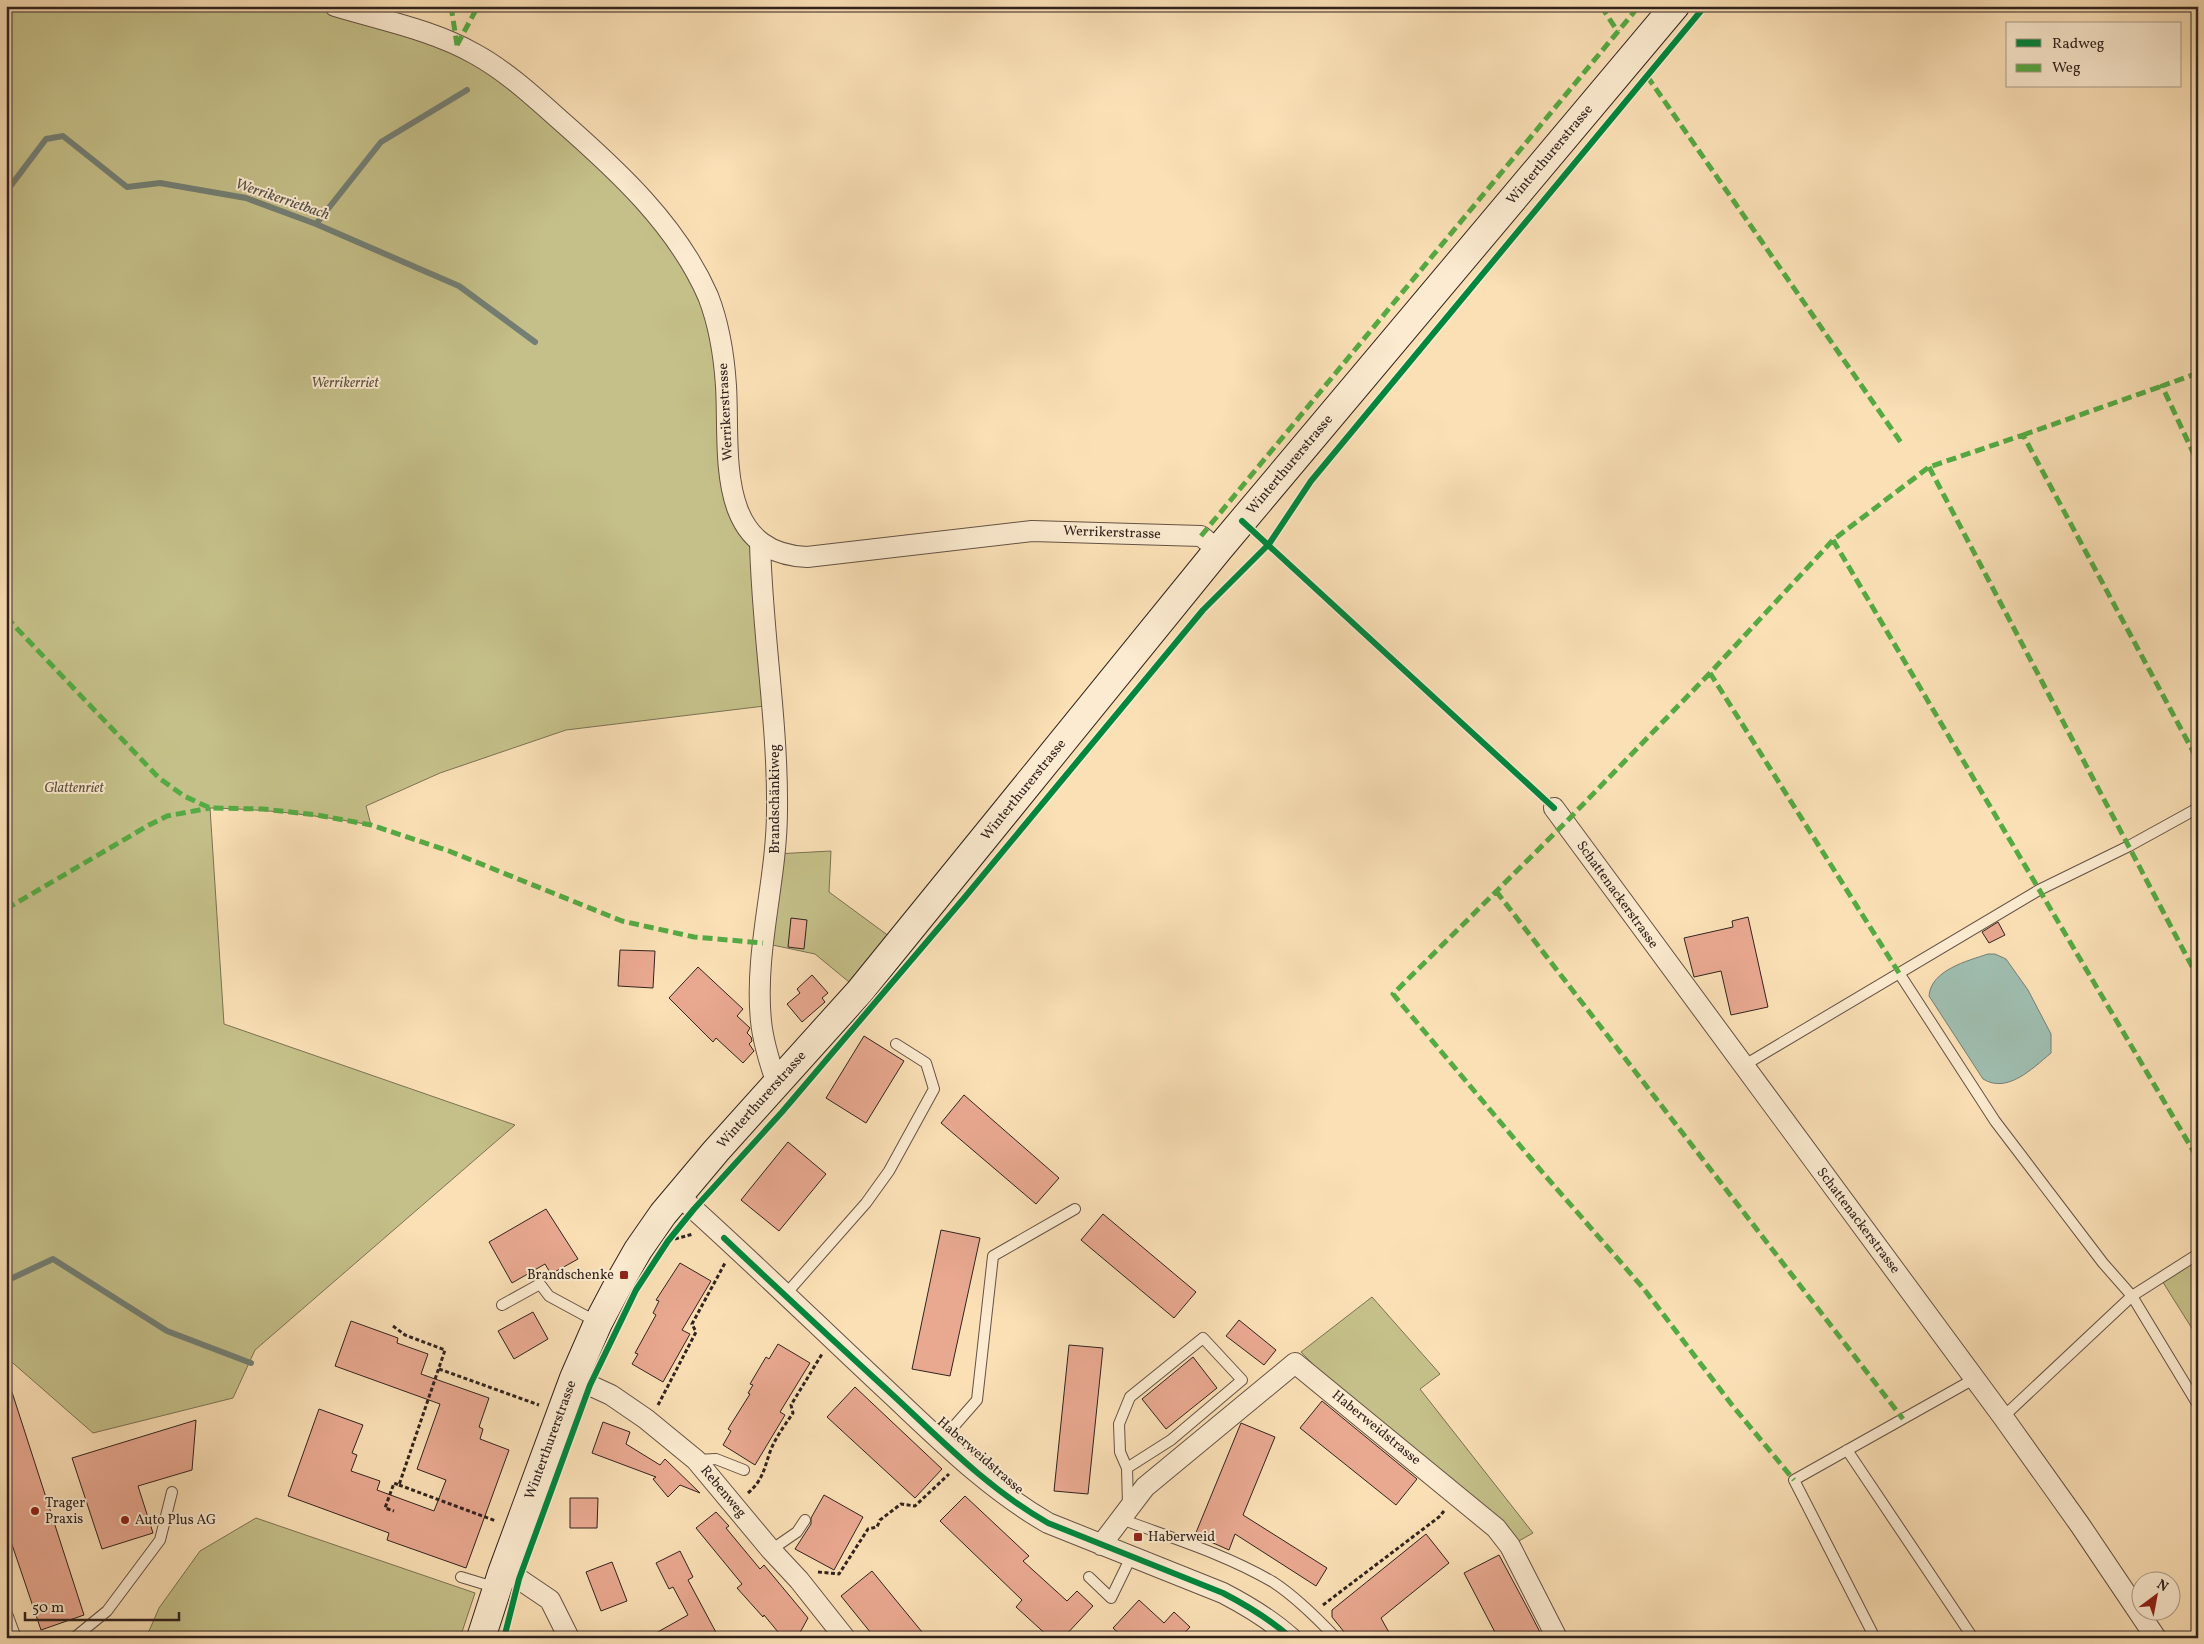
<svg xmlns="http://www.w3.org/2000/svg" width="2204" height="1644" font-family="Vollkorn,serif">
  <style>
    .green { fill: #c5c089; stroke: #7b7254 }
    .water { fill: #9fbdaf; stroke: #737f75 }
    .lines { fill: none; stroke-linecap: round; stroke-linejoin: round }
    .stream { stroke: #737f75; stroke-width: 6 }
    .building { fill: #e9a991; stroke: #31231e }
    .lane-casing { stroke: #645244; stroke-width: 12 }
    .street-casing { stroke: #645244; stroke-width: 22 }
    .secondary-casing { stroke: #31231e; stroke-width: 30 }
    .path { stroke: #31231e; stroke-width: 3; stroke-dasharray: 4 2.5; stroke-linecap: butt }
    .lane { stroke: #fcebd0; stroke-width: 10 }
    .street { stroke: #fcebd0; stroke-width: 20 }
    .secondary { stroke: #fcebd0; stroke-width: 28 }
    .quiet { stroke: #54aa43; stroke-width: 5; stroke-dasharray: 10 5; stroke-linecap: butt }
    .cycleway-casing { stroke: #fcebd0; stroke-width: 9 }
    .cycleway { stroke: #00873e; stroke-width: 6 }
    .poi-dot { fill: #8f2418; stroke: #fcebd0; stroke-width: 2 }
    .labels { text-anchor: middle; dominant-baseline: central; stroke-width: 4; stroke-linejoin: round; paint-order: stroke }
    .street-label { font-size: 14px; fill: #31231e; stroke: #fcebd0 }
    .park-label { font-size: 14px; font-style: italic; fill: #5d523e; stroke: #fcebd0 }
    .poi-label { font-size: 14px; fill: #31231e; stroke: #fcebd0; text-anchor: start }
    .water-label { font-size: 15px; font-style: italic; fill: #52514a; stroke: #fcebd0 }
  </style>
  <rect width="100%" height="100%" fill="#fbe0b6"/>
  <filter id="stains"><feTurbulence type="fractalNoise" baseFrequency=".004" numOctaves="4"/><feColorMatrix values="0 0 0 0 .2 0 0 0 0 .09 0 0 0 0 .02 0 0 0 .5 -.17"/></filter>
  <radialGradient id="worn" r=".72"><stop offset=".6" stop-color="#630" stop-opacity="0"/><stop offset="1" stop-color="#630" stop-opacity=".3"/></radialGradient>
  <path class="green" d="M6,6H335L457,45L602,159L708,296L727,458L760,542L773,705L566,730L440,773L366,806L371,825C317,815 265,809 210,808L224,1024L515,1125L255,1350L233,1398L93,1433L6,1357Z
    M831,851L829,892L897,942L860,991L815,954L763,943L775,854Z
    M2198,1258V1338L2159,1276Z
    M1372,1297L1440,1374L1420,1389L1533,1533L1510,1546L1374,1427L1301,1352Z
    M256,1518L475,1593L460,1638H146L159,1608L200,1551Z"/>
  <path class="water" d="M1988,954H1995L2006,959L2028,990L2051,1034V1053C2032,1069 2007,1094 1983,1079L1929,996C1931,970 1967,961 1988,954Z"/>
  <g class="lines">
    <path class="stream" d="M6,192L46,139L63,136L127,187L160,183L246,198L316,224L459,286L535,342
      M316,224L381,142L467,90
      M6,1281L53,1259L167,1331L251,1363"/>
  </g>
  <path class="building" d="M1748,917L1768,1007L1731,1015L1721,971L1694,977L1684,938L1733,927L1732,921Z
    M791,918L807,920L804,949L788,947Z
    M1998,922L2005,935L1989,943L1982,932Z
    M620,950L655,951L653,988L618,986Z
    M698,967L743,1009L737,1016L750,1028L747,1033L751,1037L752,1041L749,1044L754,1051L743,1063L716,1038L713,1042L669,998Z
    M812,975L828,993L822,998L825,1002L802,1022L787,1004L800,993L797,989Z
    M864,1036L904,1061L866,1123L826,1098Z
    M964,1095L1059,1178L1036,1204L941,1123Z
    M788,1142L826,1174L779,1231L741,1200Z
    M546,1209L578,1259L551,1274L545,1264L512,1283L489,1242Z
    M1103,1214L1196,1292L1174,1318L1081,1240Z
    M941,1230L980,1238L950,1376L912,1369Z
    M680,1263L711,1281L682,1330L690,1334L663,1382L632,1364L638,1354L635,1353L656,1315L653,1313L659,1301L656,1300Z
    M533,1312L548,1339L514,1359L498,1331Z
    M1239,1320L1276,1350L1264,1365L1226,1336Z
    M351,1321L398,1338L397,1343L428,1354L421,1374L489,1398L479,1427L483,1429L480,1439L509,1450L466,1568L387,1540L389,1533L288,1496L319,1409L363,1425L352,1453L357,1455L351,1471L380,1481L377,1490L434,1511L446,1480L417,1469L440,1404L335,1366Z
    M778,1344L810,1363L780,1412L785,1415L755,1465L723,1445L731,1431L728,1429L750,1394L748,1393L753,1385L750,1384L766,1357L769,1359Z
    M1069,1345L1103,1348L1088,1494L1054,1491Z
    M1193,1357L1217,1388L1166,1429L1142,1399Z
    M6,1386H10L84,1615L41,1630L6,1527Z
    M855,1387L942,1469L915,1498L827,1417Z
    M1322,1401L1417,1479L1396,1505L1300,1428Z
    M196,1420L192,1470L138,1486L153,1533L102,1549L72,1458Z
    M603,1422L630,1432L626,1444L660,1465L665,1459L700,1493L680,1485L668,1497L653,1479L656,1477L592,1453Z
    M1241,1423L1275,1437L1243,1515L1327,1568L1316,1586L1235,1534L1229,1550L1195,1535Z
    M824,1495L863,1517L834,1570L795,1549L811,1524V1518Z
    M965,1496L1029,1556L1023,1561L1067,1601L1077,1591L1093,1606L1063,1638H1050L1016,1607L1022,1600L940,1521Z
    M570,1498H598L597,1528H570Z
    M716,1512L729,1526L726,1528L760,1569L764,1565L808,1618L797,1638H783L764,1615L763,1617L737,1588L742,1584L696,1528Z
    M1426,1534L1449,1563L1381,1618L1392,1638H1349L1332,1617V1610Z
    M680,1551L693,1577L688,1580L719,1638H647L688,1615L673,1587L669,1589L656,1563Z
    M1499,1555L1528,1609L1543,1638H1498L1464,1573Z
    M612,1562L627,1601L601,1611L586,1572Z
    M872,1571L899,1604L927,1638H875L841,1596Z
    M1139,1600L1164,1623L1174,1612L1190,1627L1180,1638H1124L1113,1628Z"/>
  <g class="lines">
    <defs>
      <path id="lane" d="M1899,973L1995,1121L2103,1263L2132,1296L2198,1405
        M1743,1066L2039,890L2129,846L2198,808
        M785,1295L866,1203L889,1171L934,1089L926,1063L896,1044
        M502,1305L540,1284L549,1296L597,1322
        M2003,1417L2132,1296L2198,1254
        M941,1441L977,1400L993,1256L1075,1209
        M1847,1450L1973,1638
        M696,1460L716,1459L744,1470
        M1127,1468L1120,1452L1119,1424L1130,1397L1203,1338L1242,1380L1171,1440L1127,1468L1128,1505
        M1121,1519C1172,1538 1225,1554 1273,1582C1296,1597 1317,1618 1336,1638
        M771,1550L797,1532L805,1520
        M461,1577L497,1588
        M1089,1577L1111,1598L1131,1557
        M6,1611L16,1638
        M74,1638L107,1611L160,1540L172,1492
        M1875,1638L1794,1480L1974,1379"/>
      <path id="street" d="M335,6C381,20 433,30 475,54C506,71 533,96 560,120C617,170 677,225 708,296C719,324 724,355 726,386C730,451 714,553 807,557L1032,531L1201,536L1218,550
        M760,542C762,632 778,721 777,810C777,881 754,951 761,1021C763,1042 770,1064 777,1084
        M1554,808L2003,1417L2080,1525L2156,1638
        M678,1195C751,1260 821,1329 893,1396C942,1442 989,1489 1048,1523L1223,1593C1248,1606 1270,1619 1291,1638
        M574,1378L611,1395L646,1419L696,1460L771,1550L799,1580L845,1638
        M1101,1545L1145,1487L1295,1363L1496,1528L1510,1546L1557,1638
        M502,1573L519,1579L550,1600L569,1638"/>
      <path id="secondary" d="M481,1638L502,1573L574,1378L598,1323L618,1285L638,1250L663,1214L716,1151L860,991L1218,550L1675,6"/>
    </defs>
    <use href="#lane" class="lane-casing"/>
    <use href="#street" class="street-casing"/>
    <use href="#secondary" class="secondary-casing"/>
    <path class="path" d="M675,1239L693,1234
      M393,1326L405,1335L445,1350L399,1485L394,1483L385,1508L394,1511
      M439,1369L539,1405
      M658,1405L696,1332L692,1324L725,1263
      M399,1485L496,1521
      M748,1493C763,1480 764,1469 770,1452C775,1438 785,1425 793,1413L791,1405L822,1354
      M818,1572L839,1574L868,1529L877,1527L880,1520L901,1504L915,1506L949,1474
      M1323,1605L1439,1517L1444,1511"/>
    <use href="#lane" class="lane"/>
    <use href="#street" class="street"/>
    <use href="#secondary" class="secondary"/>
    <path class="quiet" d="M451,6L457,45
      M1601,6L1618,32
      M457,45L478,6
      M1647,76L1902,444
      M2198,373L2162,386L2198,463
      M2023,435L2162,386
      M1929,467L2198,978
      M1201,536L1639,6
      M1833,540L2198,1159
      M6,617L159,778L184,796L210,808L263,809L317,815L371,825L449,851L622,921L694,937L763,943
      M1710,673L1565,823L1393,994L1543,1173L1644,1289L1732,1405L1794,1480
      M1496,891L1903,1419
      M6,909L149,825L167,816L210,808
      M1899,973L1710,673L1833,540L1929,467L2023,435L2195,755"/>
    <defs>
      <path id="cycleway" d="M1242,521L1554,808
        M724,1238C781,1292 838,1345 896,1398C944,1443 990,1490 1048,1523L1223,1593C1248,1606 1270,1619 1291,1638
        M504,1638L519,1579L590,1385L636,1290L668,1241L694,1209L782,1112L965,897L1203,610L1269,544L1311,481L1705,6"/>
    </defs>
    <use href="#cycleway" class="cycleway-casing"/>
    <use href="#cycleway" class="cycleway"/>
  </g>
  <g class="poi-dot">
    <rect x="619" y="1270" width="10" height="10" rx="2.5"/>
    <circle cx="35" cy="1511" r="5"/>
    <circle cx="125" cy="1520" r="5"/>
    <rect x="1133" y="1532" width="10" height="10" rx="2.5"/>
  </g>
  <g class="labels">
    <g class="street-label">
      <text transform="translate(1550 155) rotate(-50)">Winterthurerstrasse</text>
      <text transform="translate(726 412) rotate(-93)">Werrikerstrasse</text>
      <text transform="translate(1290 465) rotate(-50)">Winterthurerstrasse</text>
      <text transform="translate(1112 533) rotate(2)">Werrikerstrasse</text>
      <text transform="translate(1024 790) rotate(-51)">Winterthurerstrasse</text>
      <text transform="translate(775 799) rotate(-90)">Brandschänkiweg</text>
      <text transform="translate(1617 895) rotate(54)">Schattenackerstrasse</text>
      <text transform="translate(762 1100) rotate(-48)">Winterthurerstrasse</text>
      <text transform="translate(1858 1221) rotate(53)">Schattenackerstrasse</text>
      <text transform="translate(1376 1428) rotate(39)">Haberweidstrasse</text>
      <text transform="translate(551 1440) rotate(-70)">Winterthurerstrasse</text>
      <text transform="translate(980 1456) rotate(41)">Haberweidstrasse</text>
      <text transform="translate(723 1492) rotate(50)">Rebenweg</text>
    </g>
    <g class="park-label">
      <text x="345" y="383">Werrikerriet</text>
      <text x="74" y="788">Glattenriet</text>
    </g>
    <g class="poi-label">
      <text x="614" y="1275" text-anchor="end">Brandschenke</text>
      <text x="45" y="1503">Trager<tspan x="45" dy="16">Praxis</tspan></text>
      <text x="135" y="1520">Auto Plus AG</text>
      <text x="1148" y="1537">Haberweid</text>
    </g>
    <g class="water-label">
      <text transform="translate(282 200) rotate(19)">Werrikerrietbach</text>
    </g>
  </g>
  <rect width="2204" height="1644" fill="none" stroke="#fbe0b6" stroke-width="25"/>
  <rect x="8" y="8" width="2189" height="1629" fill="none" stroke="#31231e" stroke-width="2.5"/>
  <rect x="12" y="12" width="2179" height="1619" fill="none" stroke="#31231e"/>
  <rect x="2006" y="22" width="175" height="65" fill="#fcebd0" stroke="#ab9b89"/>
  <rect x="2016" y="39" width="25" height="8" fill="#00873e" stroke="#ab9b89"/>
  <text x="2052" y="48" font-size="15" fill="#31231e">Radweg</text>
  <rect x="2016" y="64" width="25" height="8" fill="#54aa43" stroke="#ab9b89"/>
  <text x="2052" y="72" font-size="15" fill="#31231e">Weg</text>
  <g transform="translate(2156 1596) rotate(32)"><circle r="24" fill="#fcebd0" stroke="#ab9b89"/>
  <path d="M0-4L9 19L0 12L-9 19Z" fill="#8f2418"/>
  <text y="-8" font-size="14" font-weight="bold" text-anchor="middle" fill="#31231e">N</text>
  </g>
  <path d="M25 1612v8h154v-8" fill="none" stroke="#31231e" stroke-width="2.5"/>
  <text x="32" y="1612" font-size="15" fill="#31231e" stroke="#fcebd0" stroke-width="4" paint-order="stroke">50 m</text>
  <rect width="100%" height="100%" filter="url(#stains)"/>
  <rect width="100%" height="100%" fill="url(#worn)"/>
</svg>
